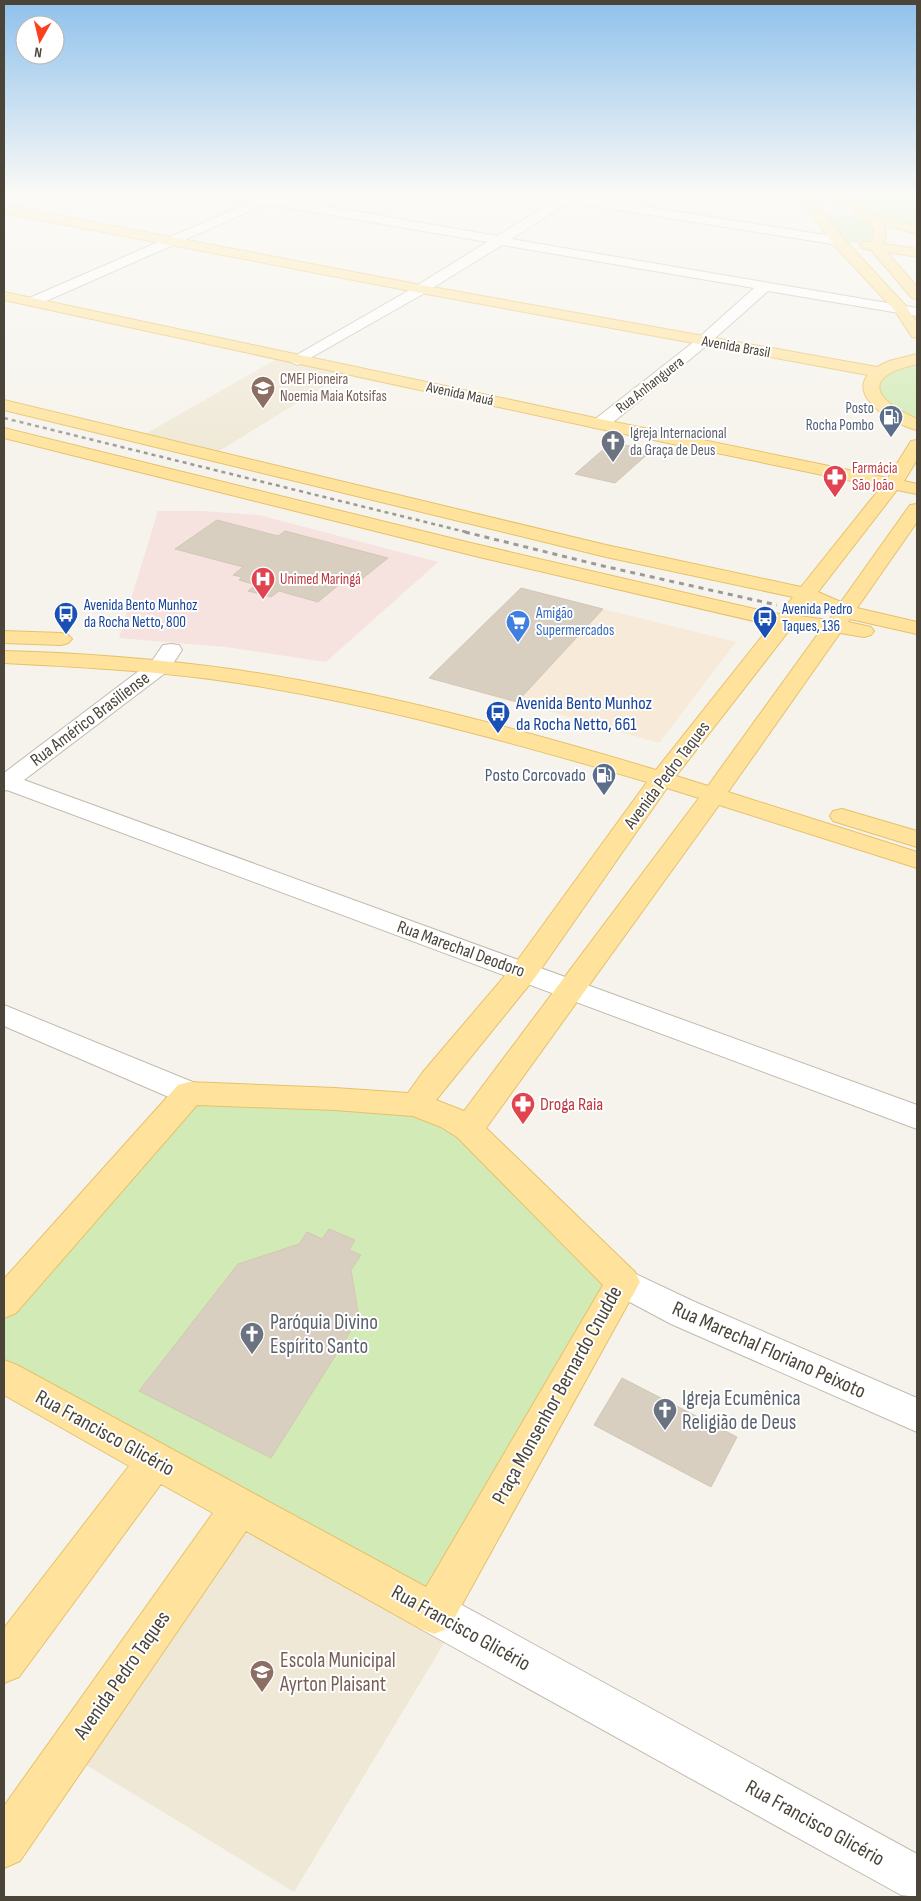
<svg xmlns="http://www.w3.org/2000/svg" width="921" height="1901" font-family="'Sofia Sans Condensed',sans-serif">
  <style>
    .commercial { fill: #f7ead8 }
    .education { fill: #efe8d6 }
    .medical { fill: #f6e3e0 }
    .green { fill: #d2eab5 }
    .building { fill: #d8cfc1; stroke: #d3c7b4 }
    .lines { fill: none; stroke-linecap: round; stroke-linejoin: round }
    .minor-casing { stroke: #c2bbae; stroke-width: 2 }
    .major-casing { stroke: #e6c16a; stroke-width: 2 }
    .minor { fill: #fff; fill-rule: evenodd }
    .major { fill: #ffe39c; fill-rule: evenodd }
    .rail-far1 { stroke: #9a9a9a; stroke-width: 2.5; stroke-dasharray: 4 4; stroke-linecap: butt }
    .rail { stroke: #9a9a9a; stroke-width: 3; stroke-dasharray: 5 5; stroke-linecap: butt }
    .labels { text-anchor: middle; dominant-baseline: central; stroke-width: 4; stroke-linejoin: round; paint-order: stroke }
    .far-street-label { font-size: 15px; fill: #4b4439; stroke: #fff }
    .far-education-label { font-size: 15px; fill: #785e54; stroke: #fff; text-anchor: start }
    .far-service-label { font-size: 15px; fill: #4e5e75; stroke: #fff; text-anchor: end }
    .far-worship-label { font-size: 15px; fill: #5b616d; stroke: #fff; text-anchor: start }
    .far-health-label { font-size: 15px; fill: #be3a42; stroke: #fff; text-anchor: start }
    .far-transit-label { font-size: 15px; fill: #164399; stroke: #fff; text-anchor: start }
    .far-shop-label { font-size: 15px; fill: #366cbe; stroke: #fff; text-anchor: start }
    .transit-label { font-size: 18px; fill: #164399; stroke: #fff; text-anchor: start }
    .street-label { font-size: 18px; fill: #4b4439; stroke: #fff }
    .service-label { font-size: 18px; fill: #4e5e75; stroke: #fff; text-anchor: end }
    .health-label { font-size: 18px; fill: #be3a42; stroke: #fff; text-anchor: start }
    .near-worship-label { font-size: 21px; fill: #5b616d; stroke: #fff; text-anchor: start }
    .near-street-label { font-size: 21px; fill: #4b4439; stroke: #fff }
    .near-education-label { font-size: 21px; fill: #785e54; stroke: #fff; text-anchor: start }
  </style>
  <rect width="100%" height="100%" fill="#f6f3ec"/>
  <path class="commercial" d="M603,609L736,642L659,743L517,702Z"/>
  <path class="education" d="M282,356L349,371L211,456L138,438Z
    M241,1506L455,1625L294,1892L68,1754Z"/>
  <path class="medical" d="M158,511H203L259,515L438,562L326,662L226,647L119,638Z"/>
  <path class="green" d="M833,196H917V230L902,226L877,224L875,246L838,241L820,217L836,215L870,217Z
    M917,359V425L884,408L873,377L900,362Z
    M189,1093L428,1109L623,1282L434,1613L155,1462L4,1376V1303Z"/>
  <path class="building" d="M612,442L651,451L615,483L575,474Z
    M217,520L278,536L285,531L388,558L353,586L341,583L318,602L279,591L271,597L248,591L256,585L239,580L242,577L233,575L243,567L175,549Z
    M521,588L603,609L517,702L429,678Z
    M329,1229L355,1240L349,1250L361,1255L351,1270L359,1318L271,1458L139,1391L238,1264L299,1244L307,1232L322,1239Z
    M622,1378L737,1437L711,1487L594,1425Z"/>
  <g class="lines">
    <defs>
      <path id="minor" d="M234,196H269L497,236L556,200L549,199L547,196H577L838,237L844,241L843,244L838,245L569,202L511,239L917,308V316L768,291L705,347L606,428H594L592,424L594,420L695,341L754,288L502,245L423,294L298,365L293,363L290,360L293,357L413,288L487,242L266,204L37,305H27L25,302L27,299L251,202L236,199Z
        M403,196H431L445,198L447,201C441,207 409,202 403,196Z
        M171,644L179,645L182,650L168,671L24,780L917,1105V1129L7,790L4,791V773L152,661L163,645Z
        M4,1005L200,1085L204,1093L200,1101L189,1104L178,1101L4,1026Z
        M623,1268L695,1302L917,1398V1432L671,1324L611,1292L606,1282L611,1272Z
        M434,1592L449,1598L917,1854V1897L901,1895L419,1628L413,1613L419,1598Z"/>
      <path id="major" d="M798,196H810L843,238L906,306L917,323V338L912,337L895,311L833,244Z
        M827,196H842L876,216L917,226V234L884,225L886,237L883,244L917,249V257L887,252L917,287V299L912,298L871,250L862,248L860,245L862,242H871C881,222 864,224 855,216L857,213Z
        M4,205L421,285L877,367L889,361L917,354V364C861,377 873,399 917,419V430C898,426 848,399 868,375L421,293L4,213Z
        M4,292L600,419L888,478L911,441L917,440V460L904,481L917,484V494L897,490L818,592L841,602L910,505L917,504V522L857,608L917,622V634L850,619L848,622L871,627L874,631L871,635L864,637L840,633L728,792L917,852V868L719,805L486,1128L635,1272L640,1282L449,1628L434,1634L419,1628L246,1531L20,1861L4,1868V1806L213,1513L161,1484L19,1677L4,1683V1628L129,1466L4,1395V1360L17,1365L426,1587L603,1285L457,1137L441,1127L413,1116L335,1110L197,1105L16,1313L4,1318V1279L178,1085L189,1082L335,1088L408,1093L423,1072L514,965L647,782C512,742 377,705 238,683C160,671 82,667 4,663V651C82,653 160,659 237,670C379,691 519,729 656,770L771,625L475,556L4,438V428L475,544L759,610L780,614L793,597L606,557L4,410V400L606,545L801,587L881,487L600,429L4,300ZM810,603L833,614L829,620L799,616ZM791,628L820,631L708,786L676,776ZM667,788L699,798L464,1111L436,1100L534,979Z
        M4,631L61,633L68,635L72,639L68,643L61,645L4,643Z
        M842,809L917,831V847L833,821L830,816L833,811Z"/>
    </defs>
    <use href="#minor" class="minor-casing"/>
    <use href="#major" class="major-casing"/>
    <use href="#minor" class="minor"/>
    <use href="#major" class="major"/>
    <path class="rail-far1" d="M4,418L470,533"/>
    <path class="rail" d="M465,532L603,566L777,605"/>
  </g>
  <linearGradient id="sky" x2="0" y2="1"><stop stop-color="#8fc1ec"/><stop offset="0.42" stop-color="#fbfaf6"/><stop offset="1" stop-color="#fbfaf6" stop-opacity="0"/></linearGradient>
  <rect width="921" height="462" fill="url(#sky)"/>
  <defs>
    <symbol id="school-pin" viewBox="-11 -11 22 30"><path d="M0 17L-7.5 6A9.5 9.5 0 1 1 7.5 6Z" fill="#8d6e63" stroke="#fff"/><path d="M0-5L7-2L0 1L-7-2ZM-4 1L0 2.5L4 1V4Q0 6-4 4Z" fill="#fff"/></symbol>
    <symbol id="fuel-pin" viewBox="-11 -11 22 30"><path d="M0 17L-7.5 6A9.5 9.5 0 1 1 7.5 6Z" fill="#5c6f8a" stroke="#fff"/><path d="M-5.5-6h7V0h2V4h1.3V-2.5L3-4.5l.8-.8L6-3V5H2.5V1h-1V6h-7ZM-4.2-4.7v3.2H.2V-4.7Z" fill="#fff"/></symbol>
    <symbol id="church-pin" viewBox="-11 -11 22 30"><path d="M0 17L-7.5 6A9.5 9.5 0 1 1 7.5 6Z" fill="#6b7280" stroke="#fff"/><path d="M-1.2-6h2.4v3.5h3.3v2.4h-3.3V6h-2.4V-.1h-3.3v-2.4h3.3Z" fill="#fff"/></symbol>
    <symbol id="pharmacy-pin" viewBox="-11 -11 22 30"><path d="M0 17L-7.5 6A9.5 9.5 0 1 1 7.5 6Z" fill="#e0444e" stroke="#fff"/><path d="M-2-6h4v4h4v4h-4v4h-4v-4h-4v-4h4Z" fill="#fff"/></symbol>
    <symbol id="hospital-pin" viewBox="-11 -11 22 30"><path d="M0 17L-7.5 6A9.5 9.5 0 1 1 7.5 6Z" fill="#e0444e" stroke="#fff"/><path d="M-5-5h3v3.5h4V-5h3V5h-3V1.5h-4V5h-3Z" fill="#fff"/></symbol>
    <symbol id="bus-pin" viewBox="-11 -11 22 30"><path d="M0 17L-7.5 6A9.5 9.5 0 1 1 7.5 6Z" fill="#1a4fb4" stroke="#fff"/><path d="M-5-6H5V4H4V6H2V4H-2V6H-4V4H-5ZM-3.5-4V0h7V-4ZM-3.5 1.2v1.5H-2V1.2ZM2 1.2v1.5H3.5V1.2Z" fill="#fff"/></symbol>
    <symbol id="supermarket-pin" viewBox="-11 -11 22 30"><path d="M0 17L-7.5 6A9.5 9.5 0 1 1 7.5 6Z" fill="#3f7fe0" stroke="#fff"/><path d="M-6-5.5h2.5l.6 2H6L4.5 2H-2.5L-4.4-4H-6ZM-1.5 3.2a1.3 1.3 0 1 0 .1 0ZM3 3.2a1.3 1.3 0 1 0 .1 0Z" fill="#fff"/></symbol>
  </defs>
  <g fill-rule="evenodd">
    <use href="#school-pin" x="249" y="374" width="28" height="38"/>
    <use href="#fuel-pin" x="877" y="403" width="28" height="38"/>
    <use href="#church-pin" x="599" y="428" width="28" height="38"/>
    <use href="#pharmacy-pin" x="821" y="463" width="28" height="38"/>
    <use href="#hospital-pin" x="249" y="565" width="28" height="38"/>
    <use href="#bus-pin" x="52" y="600" width="28" height="38"/>
    <use href="#bus-pin" x="751" y="604" width="28" height="38"/>
    <use href="#supermarket-pin" x="504" y="608" width="28" height="38"/>
    <use href="#bus-pin" x="484" y="699" width="28" height="38"/>
    <use href="#fuel-pin" x="590" y="761" width="28" height="38"/>
    <use href="#pharmacy-pin" x="509" y="1090" width="28" height="38"/>
    <use href="#church-pin" x="238" y="1320" width="28" height="38"/>
    <use href="#church-pin" x="651" y="1396" width="28" height="38"/>
    <use href="#school-pin" x="248" y="1658" width="28" height="38"/>
  </g>
  <g class="labels">
    <g class="far-street-label">
      <text transform="translate(736 347) rotate(10)">Avenida Brasil</text>
      <text transform="translate(650 385) rotate(-38)">Rua Anhanguera</text>
      <text transform="translate(460 394) rotate(12)">Avenida Mauá</text>
    </g>
    <g class="far-education-label">
      <text x="280" y="379">CMEI Pioneira<tspan x="280" dy="17">Noemia Maia Kotsifas</tspan></text>
    </g>
    <g class="far-service-label">
      <text x="874" y="408">Posto<tspan x="874" dy="17">Rocha Pombo</tspan></text>
    </g>
    <g class="far-worship-label">
      <text x="630" y="433">Igreja Internacional<tspan x="630" dy="17">da Graça de Deus</tspan></text>
    </g>
    <g class="far-health-label">
      <text x="852" y="468">Farmácia<tspan x="852" dy="17">São João</tspan></text>
      <text x="280" y="579">Unimed Maringá</text>
    </g>
    <g class="far-transit-label">
      <text x="84" y="605">Avenida Bento Munhoz<tspan x="84" dy="17">da Rocha Netto, 800</tspan></text>
      <text x="782" y="609">Avenida Pedro<tspan x="782" dy="17">Taques, 136</tspan></text>
    </g>
    <g class="far-shop-label">
      <text x="536" y="613">Amigão<tspan x="536" dy="17">Supermercados</tspan></text>
    </g>
    <g class="transit-label">
      <text x="516" y="703">Avenida Bento Munhoz<tspan x="516" dy="21">da Rocha Netto, 661</tspan></text>
    </g>
    <g class="street-label">
      <text transform="translate(90 719) rotate(-37)">Rua Américo Brasiliense</text>
      <text transform="translate(667 775) rotate(-53)">Avenida Pedro Taques</text>
      <text transform="translate(461 949) rotate(20)">Rua Marechal Deodoro</text>
    </g>
    <g class="service-label">
      <text x="586" y="775">Posto Corcovado</text>
    </g>
    <g class="health-label">
      <text x="540" y="1104">Droga Raia</text>
    </g>
    <g class="near-worship-label">
      <text x="270" y="1322">Paróquia Divino<tspan x="270" dy="24">Espírito Santo</tspan></text>
      <text x="682" y="1398">Igreja Ecumênica<tspan x="682" dy="24">Religião de Deus</tspan></text>
    </g>
    <g class="near-street-label">
      <text transform="translate(769 1350) rotate(24)">Rua Marechal Floriano Peixoto</text>
      <text transform="translate(557 1395) rotate(-61)">Praça Monsenhor Bernardo Cnudde</text>
      <text transform="translate(105 1433) rotate(29)">Rua Francisco Glicério</text>
      <text transform="translate(461 1628) rotate(29)">Rua Francisco Glicério</text>
      <text transform="translate(122 1675) rotate(-55)">Avenida Pedro Taques</text>
      <text transform="translate(815 1823) rotate(29)">Rua Francisco Glicério</text>
    </g>
    <g class="near-education-label">
      <text x="280" y="1660">Escola Municipal<tspan x="280" dy="24">Ayrton Plaisant</tspan></text>
    </g>
  </g>
  <rect width="921" height="1901" fill="none" stroke="#4b4439" stroke-width="10"/>
  <g transform="translate(40 40) rotate(188)"><circle r="24" fill="#ffffff" stroke="#b7b4b0"/>
  <path d="M0-4L9 19L0 12L-9 19Z" fill="#fc3f1d"/>
  <text y="-8" font-size="14" font-weight="bold" text-anchor="middle" fill="#4b4439">N</text>
  </g>
</svg>
